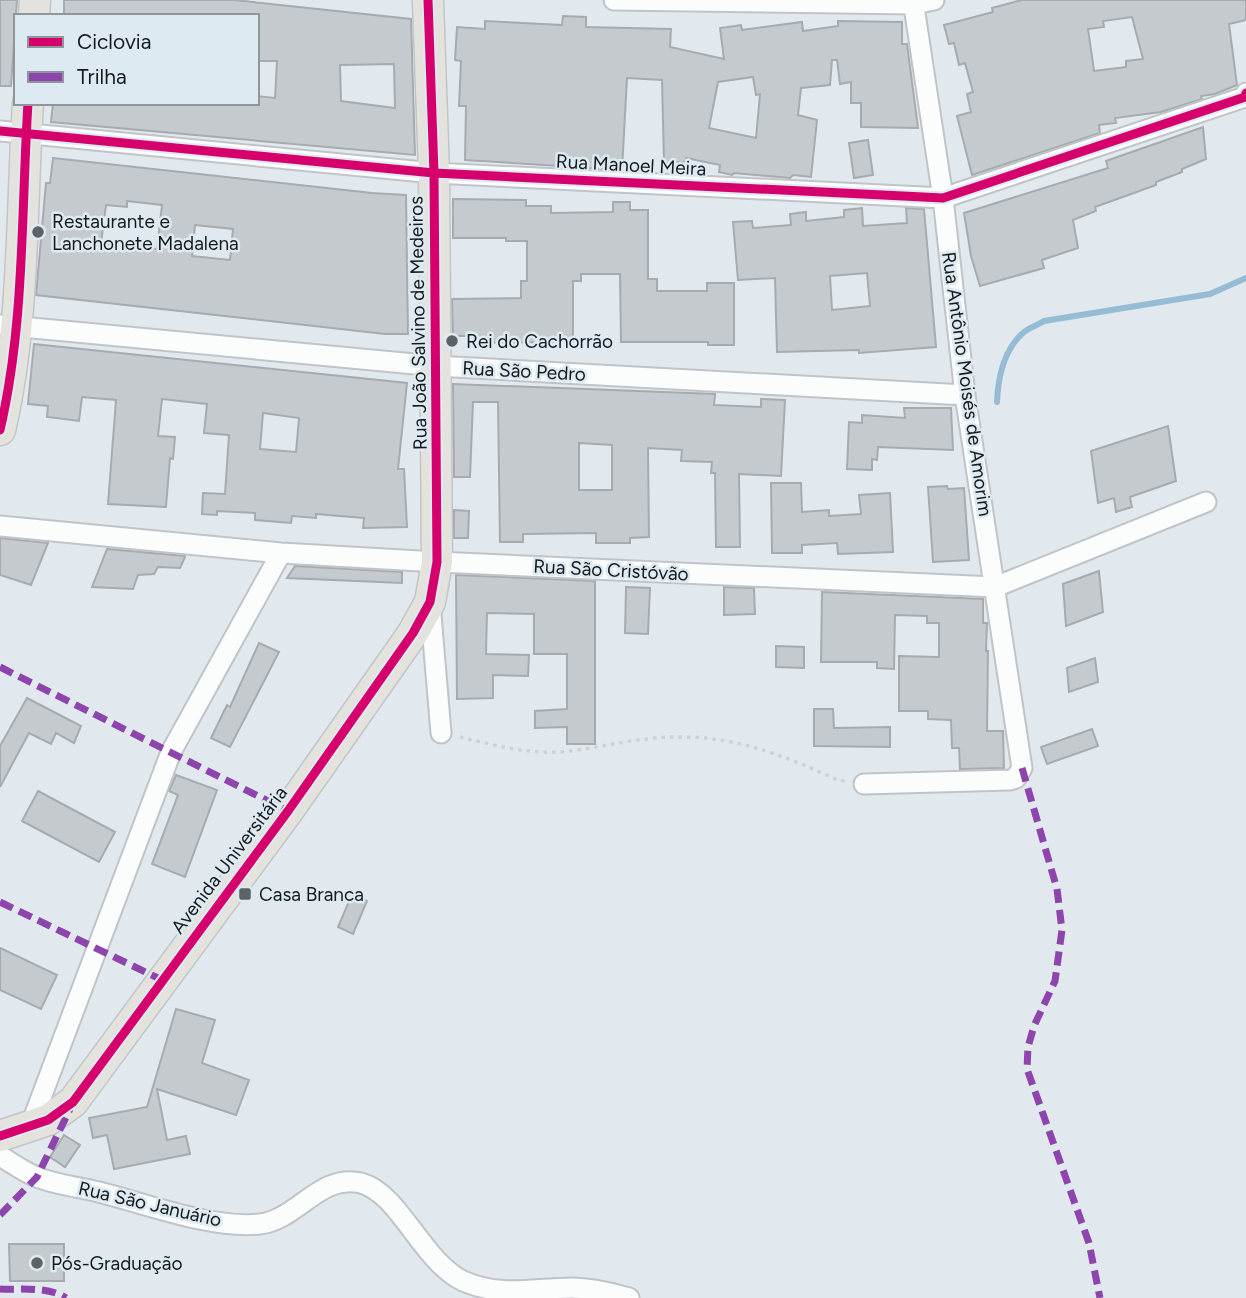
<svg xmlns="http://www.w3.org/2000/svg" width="1246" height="1298" font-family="Figtree,sans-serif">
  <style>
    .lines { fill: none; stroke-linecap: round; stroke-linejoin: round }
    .stream { stroke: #96bbd4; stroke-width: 6 }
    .building { fill: #c5cace; stroke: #a6abaf; stroke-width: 2; fill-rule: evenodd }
    .street-casing { stroke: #c0c4c8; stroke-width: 23 }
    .primary-casing { stroke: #c1c5c7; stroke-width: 33 }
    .path { stroke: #cfd1d2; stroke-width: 3.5; stroke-dasharray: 3.5 5; stroke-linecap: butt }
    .street { stroke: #fbfcfc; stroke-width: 19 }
    .primary { stroke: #e4e2dd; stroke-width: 30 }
    .quiet { stroke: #8e44ad; stroke-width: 7; stroke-dasharray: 14 7; stroke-linecap: butt }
    .cycleway-casing { stroke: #deeaf2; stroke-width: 13 }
    .cycleway { stroke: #d6006c; stroke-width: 9 }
    .poi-dot { fill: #5d6266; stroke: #deeaf2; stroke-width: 2.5 }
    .labels { text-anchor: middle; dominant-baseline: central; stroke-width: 5; stroke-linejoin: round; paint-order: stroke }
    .street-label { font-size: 19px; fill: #15191c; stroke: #deeaf2 }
    .poi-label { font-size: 19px; fill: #15191c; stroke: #deeaf2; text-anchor: start }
  </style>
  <rect width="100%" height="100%" fill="#e2e9ee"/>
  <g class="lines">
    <path class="stream" d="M997,402C998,377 1004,349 1024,332C1030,327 1038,325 1044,321L1210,294L1246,278"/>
  </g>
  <path class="building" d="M0,0H17L11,86H0Z
    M64,0H234L411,19L415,155L51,122L53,103H257V96L275,98L277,61H257V16H64ZM394,64L395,108L341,101L340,65Z
    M1022,0H1246V20L1229,24L1237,85L1215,94L1201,96L1202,99L1161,112L1115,118L1116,123L1099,125L1100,133L972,175L957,116L971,112L967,94L973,92L965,63L959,65L954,43L949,44L944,25L993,12L992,8ZM1132,17L1143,59L1126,61V67L1094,71L1088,29L1104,27L1103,21Z
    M563,16L586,17V27L671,29L670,47L724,59L720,28L741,25L742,30L802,22L803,31L838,26V21L902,22V44H907L918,128L861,127V103H851V82L840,84L837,60H832L830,85L801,88L798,115L817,120L811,177L793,175L790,178L734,173L732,175L719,172L720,165L686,158V162L664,163L662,80L627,78L622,170L465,160L466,106H459L461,61L455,60L457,27L485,29V21L562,25ZM753,77L756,95L760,94L756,138L709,128L718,82Z
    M1203,127L1206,159L1182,169V172L1156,182V185L1095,207L1096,211L1073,220L1078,248L1042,260L1044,268L980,286L971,256L964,213L1108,168L1106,161Z
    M868,140L873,175L854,178L849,143Z
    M53,158L372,193L406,195L408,334H385L36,295L46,183H50ZM127,201L162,205L157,249L101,243L106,205L127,207ZM195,225L233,229L230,260L192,256Z
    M453,199L526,200V206H551V213L613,212V202H630V210H648V279H657V291H707V283H734V345H708V342H621L620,274H581V281H573V342L468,343V336H453L452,299L521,298V281H527V241H506V238H453Z
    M862,208L863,226L907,223L906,208L924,209L936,347L859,353V350L777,352L775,278L738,280L733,222L752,221L753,228L791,225L790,214L806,212V221L844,217V210ZM867,273L870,306L832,310L830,276Z
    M34,344L407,383L398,469H404L407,527L363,528L364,518L316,514V518L292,516L291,523L255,520V513L217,511V515L202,514L203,493L225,494L229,435L204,433L207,404L162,399L158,436L175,437L173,459L170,458L166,507L108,504L116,400L82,397L79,421L47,417L48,406L28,404ZM263,413L299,418L296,452L260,449Z
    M453,384L715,394L714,405L761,407V399L785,400L781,476L739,474L740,547H716L715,473H711L712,462L681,461L682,450L648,448L649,537L630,538V543H596V533L523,534V542H500L498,402H473L470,477H454ZM579,443L612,445V490H579Z
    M904,408H951L953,450L878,447L877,460L872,459V470L847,469L849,422L862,423V415L905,418Z
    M1168,426L1176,481L1130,497L1132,507L1116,512L1114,498L1098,503L1091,451Z
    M771,483H801L802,512L829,510V516L861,514L859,495L890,493L893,552L838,554L837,543L802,545V553H772Z
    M947,486L948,489L964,488L969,560L933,562L928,487Z
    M454,510L469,511L468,538H454Z
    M0,538L48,543L31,585L0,575Z
    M107,549L185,556V557L180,568L158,567L154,574L138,575L133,589L92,587Z
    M295,566L402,572V583L287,578Z
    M1099,571L1103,612L1066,626L1063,584Z
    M456,575L595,581V744H567V727L535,728V711L567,709V654H534V614L487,613L486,654L529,655L528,676L493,675V698L457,699Z
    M626,587L650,588L648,634L625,633Z
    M724,587L754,588L755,614L724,615Z
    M822,592L983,599V623H987L986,651H988L987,731H1003L1004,768L960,769L959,748H952L951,720L928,719V711H899V656L939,657V623H927V616L895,615L894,669L877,668V662H821Z
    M259,643L279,652L230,747L211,738L227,705L230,707Z
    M776,646L804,647V668L776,667Z
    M1095,658L1098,682L1069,692L1067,668Z
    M27,698L81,726L74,743L56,733L51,744L29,733L0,787V746Z
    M814,709H833L834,728L890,727V747L814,746Z
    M1092,729L1098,746L1047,764L1041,747Z
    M176,775L217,790L185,877L152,864L178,795L169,791Z
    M38,791L115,832L99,862L22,821Z
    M352,894L367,901L353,934L338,927Z
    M0,948L57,975L41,1009L0,990Z
    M176,1009L215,1020L202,1063L249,1080L236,1115L157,1089L167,1140L186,1136L190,1154L114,1169L107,1135L93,1138L89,1118L147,1107Z
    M64,1135L80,1145L65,1167L50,1157Z
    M9,1244H64V1281H10Z"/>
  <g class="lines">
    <defs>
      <path id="street" d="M614,0L914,4L934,0
        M0,131L434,173L943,198L1245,97L1246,93
        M0,325L436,366L965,395
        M0,526L281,553L437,562L995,587L1206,502
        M430,603L441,733
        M864,784L1010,780L1016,778L1022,768L965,395L943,198L913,0
        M30,1127L171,752L281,553
        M0,1156C12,1163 24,1172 37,1177C56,1185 79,1187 99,1192C146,1204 212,1229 260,1224C297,1220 320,1173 361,1183C399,1193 422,1261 463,1281C503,1298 531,1288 572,1288C591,1288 611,1293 629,1298"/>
      <path id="primary" d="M34,16L35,0
        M0,430C25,323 21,212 28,103
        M0,1136L48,1120L73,1102L288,811L413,633L430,602L437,562L434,173L428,0"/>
    </defs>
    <use href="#street" class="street-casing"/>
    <use href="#primary" class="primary-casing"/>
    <path class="path" d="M460,737C493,745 527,754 561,752C602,748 641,736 683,737C737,737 789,757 837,780L845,781"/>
    <use href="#street" class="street"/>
    <use href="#primary" class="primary"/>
    <path class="quiet" d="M0,667L288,811
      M1022,768L1057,889L1062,930L1055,981L1034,1026L1028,1047L1027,1069L1089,1243L1100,1298
      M0,902L162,980
      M0,1215L37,1177L70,1109
      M0,1289C21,1290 48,1286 66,1298"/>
    <defs>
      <path id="cycleway" d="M0,131L434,173L943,198L1245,97L1246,93
        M0,430C25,323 21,212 28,103
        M0,1136L48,1120L73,1102L288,811L413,633L430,602L437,562L434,173L428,0"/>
    </defs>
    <use href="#cycleway" class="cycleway-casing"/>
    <use href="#cycleway" class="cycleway"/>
  </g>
  <g class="poi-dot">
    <circle cx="38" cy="232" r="7"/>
    <circle cx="452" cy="341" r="7"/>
    <rect x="238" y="887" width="14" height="14" rx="3.5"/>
    <circle cx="37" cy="1263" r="7"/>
  </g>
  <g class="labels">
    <g class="street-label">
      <text transform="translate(631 165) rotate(3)">Rua Manoel Meira</text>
      <text transform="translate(418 323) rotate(-91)">Rua João Salvino de Medeiros</text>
      <text transform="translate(524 371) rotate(3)">Rua São Pedro</text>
      <text transform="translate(967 384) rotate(82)">Rua Antônio Moisés de Amorim</text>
      <text transform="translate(611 570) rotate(3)">Rua São Cristóvão</text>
      <text transform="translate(229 860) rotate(-53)">Avenida Universitária</text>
      <text transform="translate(150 1204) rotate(13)">Rua São Januário</text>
    </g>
    <g class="poi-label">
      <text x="52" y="221">Restaurante e<tspan x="52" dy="22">Lanchonete Madalena</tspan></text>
      <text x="466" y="341">Rei do Cachorrão</text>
      <text x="259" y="894">Casa Branca</text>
      <text x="51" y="1263">Pós-Graduação</text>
    </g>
  </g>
  <rect x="14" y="14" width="245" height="91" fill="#deeaf2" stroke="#8e969c" stroke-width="2"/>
  <rect x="28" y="37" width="35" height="10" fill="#d6006c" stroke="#8e969c" stroke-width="2"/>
  <text x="77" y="49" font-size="21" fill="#15191c">Ciclovia</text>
  <rect x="28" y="72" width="35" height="10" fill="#8e44ad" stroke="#8e969c" stroke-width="2"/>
  <text x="77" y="84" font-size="21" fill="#15191c">Trilha</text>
</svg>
